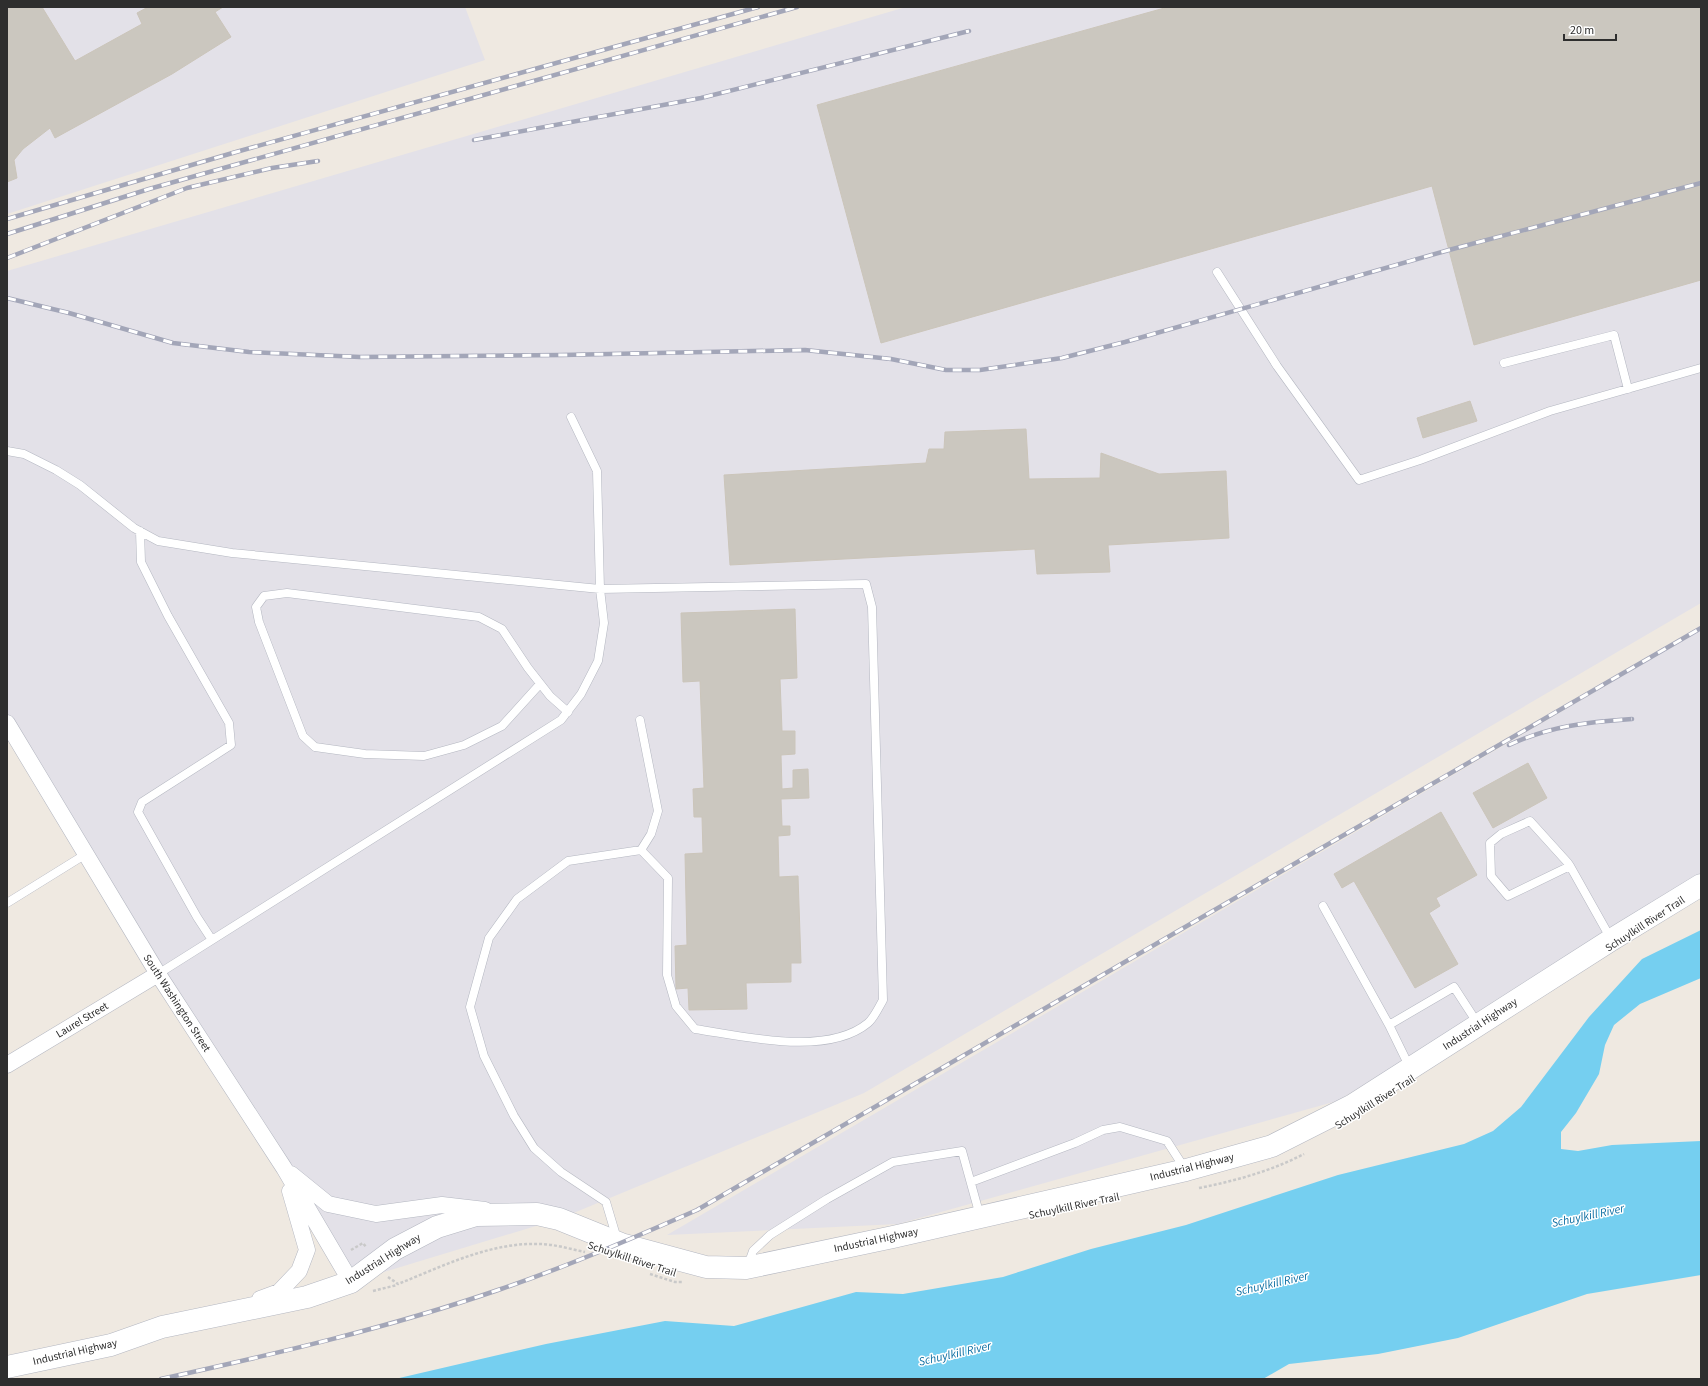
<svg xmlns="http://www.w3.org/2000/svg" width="1708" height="1386" font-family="'Source Sans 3',sans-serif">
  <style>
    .industrial { fill: #e3e1e8 }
    .water { fill: #75cff0 }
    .building { fill: #cbc7bf; stroke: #cbc5ba }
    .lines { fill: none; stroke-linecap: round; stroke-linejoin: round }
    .lane-casing { stroke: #b4b7c1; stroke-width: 9 }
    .street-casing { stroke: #b4b7c1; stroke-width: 17 }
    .secondary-casing { stroke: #b4b7c1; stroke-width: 23 }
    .path { stroke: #c9c9c9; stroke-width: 2.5; stroke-dasharray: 3 2; stroke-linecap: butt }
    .lane { stroke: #fff; stroke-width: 8 }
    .street { stroke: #fff; stroke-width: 16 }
    .secondary { stroke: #fff; stroke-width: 22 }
    .rail-casing { stroke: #a3a6b8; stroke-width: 4.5 }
    .rail { stroke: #fff; stroke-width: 3; stroke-dasharray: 9; stroke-linecap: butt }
    .labels { text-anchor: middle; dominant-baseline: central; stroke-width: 3; stroke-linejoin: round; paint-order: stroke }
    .street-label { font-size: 11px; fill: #2e2e2e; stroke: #fff }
    .water-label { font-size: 12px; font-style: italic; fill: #0d6fa3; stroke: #fff }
  </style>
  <rect width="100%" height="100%" fill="#efe9e1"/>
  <path class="industrial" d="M7,7H465L485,60L7,214Z
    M906,7H1701V603L864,1093L559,1219L351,1282L7,725V271Z
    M1701,630V885L1337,1101L898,1224L667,1235Z"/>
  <path class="water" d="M1701,930V978L1640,1004L1614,1025L1605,1045L1599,1074L1576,1113L1561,1132V1149L1578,1151L1612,1145L1701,1141V1275L1587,1294L1458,1338L1378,1354L1289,1364L1263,1379H395L546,1344L665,1321L734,1326L856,1292L903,1294L1003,1277L1091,1249L1186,1225L1338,1175L1464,1144L1493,1131L1521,1107L1589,1017L1642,959Z"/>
  <path class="building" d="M7,7H42L75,61L142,24L137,13L148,7H223L215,12L231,37L172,74L55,138L50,128L23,149L14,160L17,178L7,182Z
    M1168,7H1701V280L1474,345L1432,186L881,343L817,105Z
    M1470,401L1477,421L1423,438L1417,418Z
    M1026,429L1029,479L1100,478L1101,453L1159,474L1226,471L1229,538L1108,545L1110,572L1037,574L1035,549L730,565L724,475L926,463L929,449H944L945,432Z
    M795,609L797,678L780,679L782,731H795V754L781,755L782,789L793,788V770L808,769L809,798L781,799L782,826H790V835L778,836L779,877L798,876L801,963H791V982L746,983L747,1009L689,1010L688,988L676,989L675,946L687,945L685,854L703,853L702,817H694L693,789L704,788L700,681L683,682L681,613Z
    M1528,763L1547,798L1493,828L1473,793Z
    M1441,812L1477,875L1436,898L1440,906L1429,913L1458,964L1415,988L1354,881L1342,888L1334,874Z"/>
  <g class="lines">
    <defs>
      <path id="lane" d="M1217,272L1277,366L1359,480L1420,460L1550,411L1701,368
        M1504,363L1614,335L1628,389
        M7,451L24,454L56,470L80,485L134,528L158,541L232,553L600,589L866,584L872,607L883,1000C879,1007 874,1018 868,1023C827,1057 743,1036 695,1029L676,1006L667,975L668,878L641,850
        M140,531L141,562L168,616L229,723L231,745L142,802L138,812L197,917L212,940
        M540,684L502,726L464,745L424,756L365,754L315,747L303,736L259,622L256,607L264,596L287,593L479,617L502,629L528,668L550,696L568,712
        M640,720L658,811L651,834L641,850
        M1570,866L1508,896L1491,876L1490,843L1501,834L1530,821L1568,863L1570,866L1611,939
        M7,903L86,854
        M1323,906L1389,1025
        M158,974L561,720L581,694L598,661L604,623L600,589L597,471L571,417
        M1410,1068L1389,1025L1454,987L1478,1024
        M971,1182L1075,1143L1103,1130L1120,1127L1167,1141L1185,1169
        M617,1239L606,1202L561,1172L534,1148L514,1116L484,1056L470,1007L489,938L517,899L568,861L641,850
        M748,1265L753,1251L770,1235L827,1199L893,1162L962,1151L980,1216"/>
      <path id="street" d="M7,723L158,974L284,1168L351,1282
        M7,1065L158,974
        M291,1174L328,1204L376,1214L442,1205L485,1210
        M260,1299L279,1292L299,1271L307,1250L290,1191"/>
      <path id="secondary" d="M7,1367L111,1345L162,1327L307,1297L351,1282L395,1249L437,1227L476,1215L537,1214L559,1219L621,1244L706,1267L746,1268L893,1237L1186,1170L1272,1146L1353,1105L1611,940L1701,885"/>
    </defs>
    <use href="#lane" class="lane-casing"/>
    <use href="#street" class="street-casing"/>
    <use href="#secondary" class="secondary-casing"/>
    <path class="path" d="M1199,1188C1235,1181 1271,1171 1304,1154
      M351,1250L363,1243L366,1247
      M650,1274L675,1282H683
      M388,1277L398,1284C441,1267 490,1242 539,1244C554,1244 570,1249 585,1252
      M373,1291L397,1285"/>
    <use href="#lane" class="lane"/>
    <use href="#street" class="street"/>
    <use href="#secondary" class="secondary"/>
    <defs>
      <path id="rail" d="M474,140L701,98L969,31
        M7,219L236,152L758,7
        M7,234L149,189L797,7
        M7,258L187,188L272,168L318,161
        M7,298L69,313L173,343L249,352L360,357L562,355L805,350L891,359L946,370H980L1062,358L1125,342L1449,250L1701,183
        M1509,745C1550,726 1588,722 1632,719
        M161,1379C275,1354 388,1328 498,1290C566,1267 631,1239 697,1210L1701,628"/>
    </defs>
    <use href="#rail" class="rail-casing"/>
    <use href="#rail" class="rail"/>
  </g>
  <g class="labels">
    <g class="street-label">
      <text transform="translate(1645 924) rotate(-33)">Schuylkill River Trail</text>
      <text transform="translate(177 1003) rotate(57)">South Washington Street</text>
      <text transform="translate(82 1020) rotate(-31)">Laurel Street</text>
      <text transform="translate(1480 1024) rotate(-33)">Industrial Highway</text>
      <text transform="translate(1375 1102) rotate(-32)">Schuylkill River Trail</text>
      <text transform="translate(1192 1167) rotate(-14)">Industrial Highway</text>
      <text transform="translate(1074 1206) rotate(-12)">Schuylkill River Trail</text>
      <text transform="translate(876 1240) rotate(-12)">Industrial Highway</text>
      <text transform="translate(383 1259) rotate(-32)">Industrial Highway</text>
      <text transform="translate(632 1259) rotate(18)">Schuylkill River Trail</text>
      <text transform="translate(75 1352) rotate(-13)">Industrial Highway</text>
    </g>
    <g class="water-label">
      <text transform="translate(1588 1216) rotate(-12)">Schuylkill River</text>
      <text transform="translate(1272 1284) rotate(-13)">Schuylkill River</text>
      <text transform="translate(955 1354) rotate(-13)">Schuylkill River</text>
    </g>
  </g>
  <rect width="1708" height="1386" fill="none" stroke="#2e2e2e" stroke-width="16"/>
  <path d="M1564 34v6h52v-6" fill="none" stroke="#2e2e2e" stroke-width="2"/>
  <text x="1570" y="34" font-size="12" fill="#2e2e2e" stroke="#ffffff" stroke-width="3" paint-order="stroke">20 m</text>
</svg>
